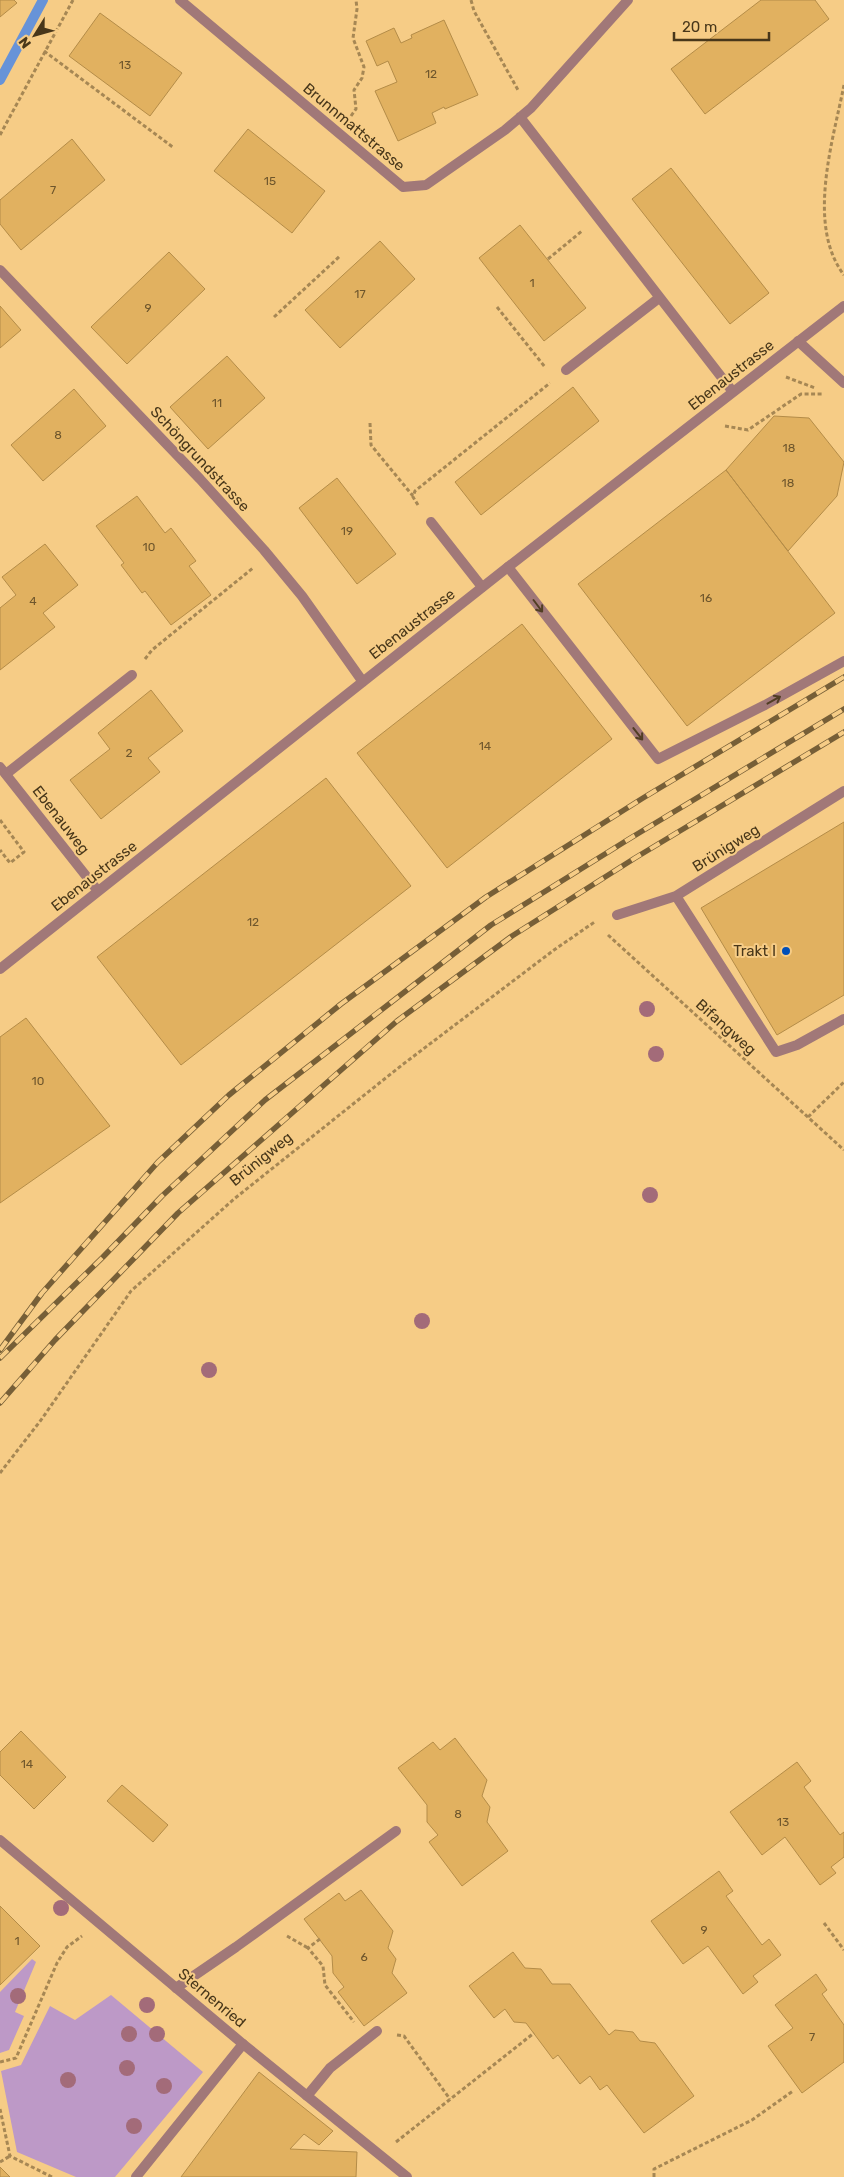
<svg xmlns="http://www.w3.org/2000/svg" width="844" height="2177" font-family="Rubik,sans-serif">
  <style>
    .green { fill: #bd99c7 }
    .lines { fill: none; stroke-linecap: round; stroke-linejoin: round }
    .stream { stroke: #6793d8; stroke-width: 10 }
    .building { fill: #e1b160; stroke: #b48c48 }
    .path { stroke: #a68754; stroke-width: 3; stroke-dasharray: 4 2.5; stroke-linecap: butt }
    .lane { stroke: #a17878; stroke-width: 10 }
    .street { stroke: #a17878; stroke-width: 10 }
    .rail-casing { stroke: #775f37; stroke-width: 5.5 }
    .rail { stroke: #f6cc86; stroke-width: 4; stroke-dasharray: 11; stroke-linecap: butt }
    .tree { fill: #a36b79 }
    .oneway { stroke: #513e23 }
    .poi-dot { fill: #004fb9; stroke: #f6cc86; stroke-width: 2 }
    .labels { text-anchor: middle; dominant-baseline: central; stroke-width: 4; stroke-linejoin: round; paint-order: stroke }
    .number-label { font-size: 12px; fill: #6e562c }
    .street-label { font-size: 15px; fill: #48371a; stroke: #f6cc86 }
    .poi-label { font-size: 15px; fill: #48371a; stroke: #f6cc86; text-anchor: end }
  </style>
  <rect width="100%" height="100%" fill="#f6cc86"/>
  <path class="green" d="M32,1959L36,1962L15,2012L24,2016L9,2050L0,2053V1992Z
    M111,1995L203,2072L115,2177H76L17,2152L1,2071L21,2065L50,2006L75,2020Z"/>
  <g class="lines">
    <path class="stream" d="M0,80L43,0"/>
  </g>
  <path class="building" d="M0,0H14L17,3L0,17Z
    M761,0H815L829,19L705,114L671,69Z
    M100,13L182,73L150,116L69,56Z
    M444,20L478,95L445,109L444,107L432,113L436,123L398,141L375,91L397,82L388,61L377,66L366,41L394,28L401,43L412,38L411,35Z
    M248,129L325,191L292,233L214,171Z
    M72,139L105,180L21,250L0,224V200Z
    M671,168L769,293L730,324L632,199Z
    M520,225L586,308L544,341L479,258Z
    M380,241L415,279L340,348L305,310Z
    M169,252L205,289L127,364L91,327Z
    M0,306L21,330L0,348Z
    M227,356L265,398L208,449L170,407Z
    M573,387L599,421L481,515L455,482Z
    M74,389L106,426L43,481L11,445Z
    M774,416L809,418L844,462L837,496L788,551L726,470Z
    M726,470L835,613L687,726L578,584Z
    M337,478L396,554L357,584L299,508Z
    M137,496L165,533L171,528L196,561L189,566L211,595L171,625L145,591L142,593L121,565L124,563L96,526Z
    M45,544L78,585L43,613L55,627L0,670V608L16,595L2,577Z
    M522,624L612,739L447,868L357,753Z
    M151,690L183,731L148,758L160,772L101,819L70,780L110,749L98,733Z
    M326,778L411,886L181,1065L97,957Z
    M844,822V995L777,1035L701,908Z
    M26,1018L110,1126L0,1203V1037Z
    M21,1731L66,1777L34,1809L0,1775V1752Z
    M455,1738L487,1780L482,1796L490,1807L487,1822L508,1851L462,1886L429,1842L438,1835L427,1822V1805L398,1768L433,1742L440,1750Z
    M797,1762L811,1781L804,1787L840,1835L844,1832V1857L831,1867L836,1873L820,1885L785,1837L762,1855L730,1812Z
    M122,1785L168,1825L153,1842L107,1801Z
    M719,1871L733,1891L726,1896L762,1945L769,1939L781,1955L753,1976L758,1982L743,1994L708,1946L683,1964L651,1921Z
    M361,1890L393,1931L388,1948L396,1959L392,1973L407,1993L364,2026L338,1992L344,1987L333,1973L332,1956L304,1919L339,1893L345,1901Z
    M0,1906L40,1946L0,1985Z
    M513,1952L525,1968L541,1969L552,1984H570L609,2035L615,2030L633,2032L640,2041L655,2043L694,2096L644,2133L607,2085L600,2090L590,2076L580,2084L558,2055L553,2059L526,2023L514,2022L505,2009L494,2018L469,1986Z
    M816,1974L827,1990L822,1994L844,2025V2062L802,2093L768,2046L793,2028L775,2005Z
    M259,2072L333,2131L319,2145L304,2134L290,2149L357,2152L356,2177H181Z
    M0,2167L10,2177H0Z"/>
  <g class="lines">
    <path class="path" d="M471,0L474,11L518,90
      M44,51L174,148
      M844,85C833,141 806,225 844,275
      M351,116L356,109L354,90L362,78L364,67L353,38L357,9L356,0
      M0,135L73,0
      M548,259L582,231
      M497,307L545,367
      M274,317L340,256
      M786,377L815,388
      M370,423L371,445L413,496
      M725,426L748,430L801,394H824
      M418,505L413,497L415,491L550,383
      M145,659L152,650L253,568
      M0,820L24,852L10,863L0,850
      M608,935L844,1150
      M808,1117L844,1082
      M0,1473L41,1420L131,1291L234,1199L402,1065L554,950L596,921
      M824,1923L844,1950
      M287,1936L308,1948
      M320,1939L308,1948L323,1966L325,1985L354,2022
      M397,2035L404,2036L450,2099
      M0,2062L16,2058L57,1963L67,1947L82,1936
      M0,2109L10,2156L52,2177
      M396,2142L534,2033
      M0,2162L10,2156
      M654,2177V2169L752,2120L793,2091"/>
    <path class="lane" d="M798,341L844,383
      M566,370L659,298
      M431,522L482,587
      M508,567L658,759L765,705L844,661
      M6,774L132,675
      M176,1988L236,1947L396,1831
      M307,2096L330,2068L377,2031
      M136,2177L243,2044"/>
    <path class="street" d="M180,0L403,187L426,185L505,130L531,108L628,0
      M520,117L733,392
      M0,270L200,479L264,550L302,596L363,682
      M0,767L98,891
      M676,896L776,1052L797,1045L844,1019
      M617,915L676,896L844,791
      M0,969L508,567L844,306
      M0,1840L243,2044L407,2177"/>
    <defs>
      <path id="rail" d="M0,1350L42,1293L158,1162L229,1095L341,1004L486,897L643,798L844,677
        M0,1358L103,1257L162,1196L265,1100L491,925L629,839L844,709
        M0,1403L55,1340L178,1213L397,1021L512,936L635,858L844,732"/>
    </defs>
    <use href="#rail" class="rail-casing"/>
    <use href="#rail" class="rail"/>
  </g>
  <g class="tree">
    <circle cx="647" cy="1009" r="8"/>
    <circle cx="656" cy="1054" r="8"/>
    <circle cx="650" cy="1195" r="8"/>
    <circle cx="422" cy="1321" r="8"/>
    <circle cx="209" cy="1370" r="8"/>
    <circle cx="61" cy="1908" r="8"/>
    <circle cx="18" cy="1996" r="8"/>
    <circle cx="147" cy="2005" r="8"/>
    <circle cx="129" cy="2034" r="8"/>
    <circle cx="157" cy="2034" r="8"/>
    <circle cx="127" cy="2068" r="8"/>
    <circle cx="68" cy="2080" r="8"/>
    <circle cx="164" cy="2086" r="8"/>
    <circle cx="134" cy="2126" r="8"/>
  </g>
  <defs><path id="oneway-shaft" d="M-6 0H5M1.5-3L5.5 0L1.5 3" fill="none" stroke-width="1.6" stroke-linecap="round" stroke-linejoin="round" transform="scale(1.25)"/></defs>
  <g class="oneway">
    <use href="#oneway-shaft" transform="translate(538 606) rotate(53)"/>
    <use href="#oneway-shaft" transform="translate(774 700) rotate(-29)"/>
    <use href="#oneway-shaft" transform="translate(638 734) rotate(52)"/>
  </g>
  <circle class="poi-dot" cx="786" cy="951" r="5"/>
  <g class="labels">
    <g class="number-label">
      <text x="125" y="65">13</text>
      <text x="431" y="74">12</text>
      <text x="270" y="181">15</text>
      <text x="53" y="190">7</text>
      <text x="532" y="283">1</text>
      <text x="360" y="294">17</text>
      <text x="148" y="308">9</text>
      <text x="217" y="403">11</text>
      <text x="58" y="435">8</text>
      <text x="789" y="448">18</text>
      <text x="788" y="483">18</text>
      <text x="347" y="531">19</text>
      <text x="149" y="547">10</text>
      <text x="706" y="598">16</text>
      <text x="33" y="601">4</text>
      <text x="485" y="746">14</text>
      <text x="129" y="753">2</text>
      <text x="253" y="922">12</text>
      <text x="38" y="1081">10</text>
      <text x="27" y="1764">14</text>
      <text x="458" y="1814">8</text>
      <text x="783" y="1822">13</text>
      <text x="704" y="1930">9</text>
      <text x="17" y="1941">1</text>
      <text x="364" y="1957">6</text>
      <text x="812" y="2037">7</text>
    </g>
    <g class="street-label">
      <text transform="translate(354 127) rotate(40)">Brunnmattstrasse</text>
      <text transform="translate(731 375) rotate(-38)">Ebenaustrasse</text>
      <text transform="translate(200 459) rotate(47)">Schöngrundstrasse</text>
      <text transform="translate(412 624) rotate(-38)">Ebenaustrasse</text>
      <text transform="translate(61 820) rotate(52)">Ebenauweg</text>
      <text transform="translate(726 848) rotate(-32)">Brünigweg</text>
      <text transform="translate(94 876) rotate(-38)">Ebenaustrasse</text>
      <text transform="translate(726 1027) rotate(42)">Bifangweg</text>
      <text transform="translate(261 1159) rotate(-39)">Brünigweg</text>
      <text transform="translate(212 1998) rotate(40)">Sternenried</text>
    </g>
    <g class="poi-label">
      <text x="776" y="951">Trakt I</text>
    </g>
  </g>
  <g transform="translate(35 35) rotate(233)" stroke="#f6cc86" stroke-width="4" paint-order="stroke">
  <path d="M0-4L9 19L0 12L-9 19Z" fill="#48371a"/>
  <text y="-8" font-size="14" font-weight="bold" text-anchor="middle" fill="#48371a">N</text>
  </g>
  <path d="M674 32v8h95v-8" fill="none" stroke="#48371a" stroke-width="2.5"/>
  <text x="682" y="32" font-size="15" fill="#48371a" stroke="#f6cc86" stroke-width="4" paint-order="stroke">20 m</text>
</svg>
